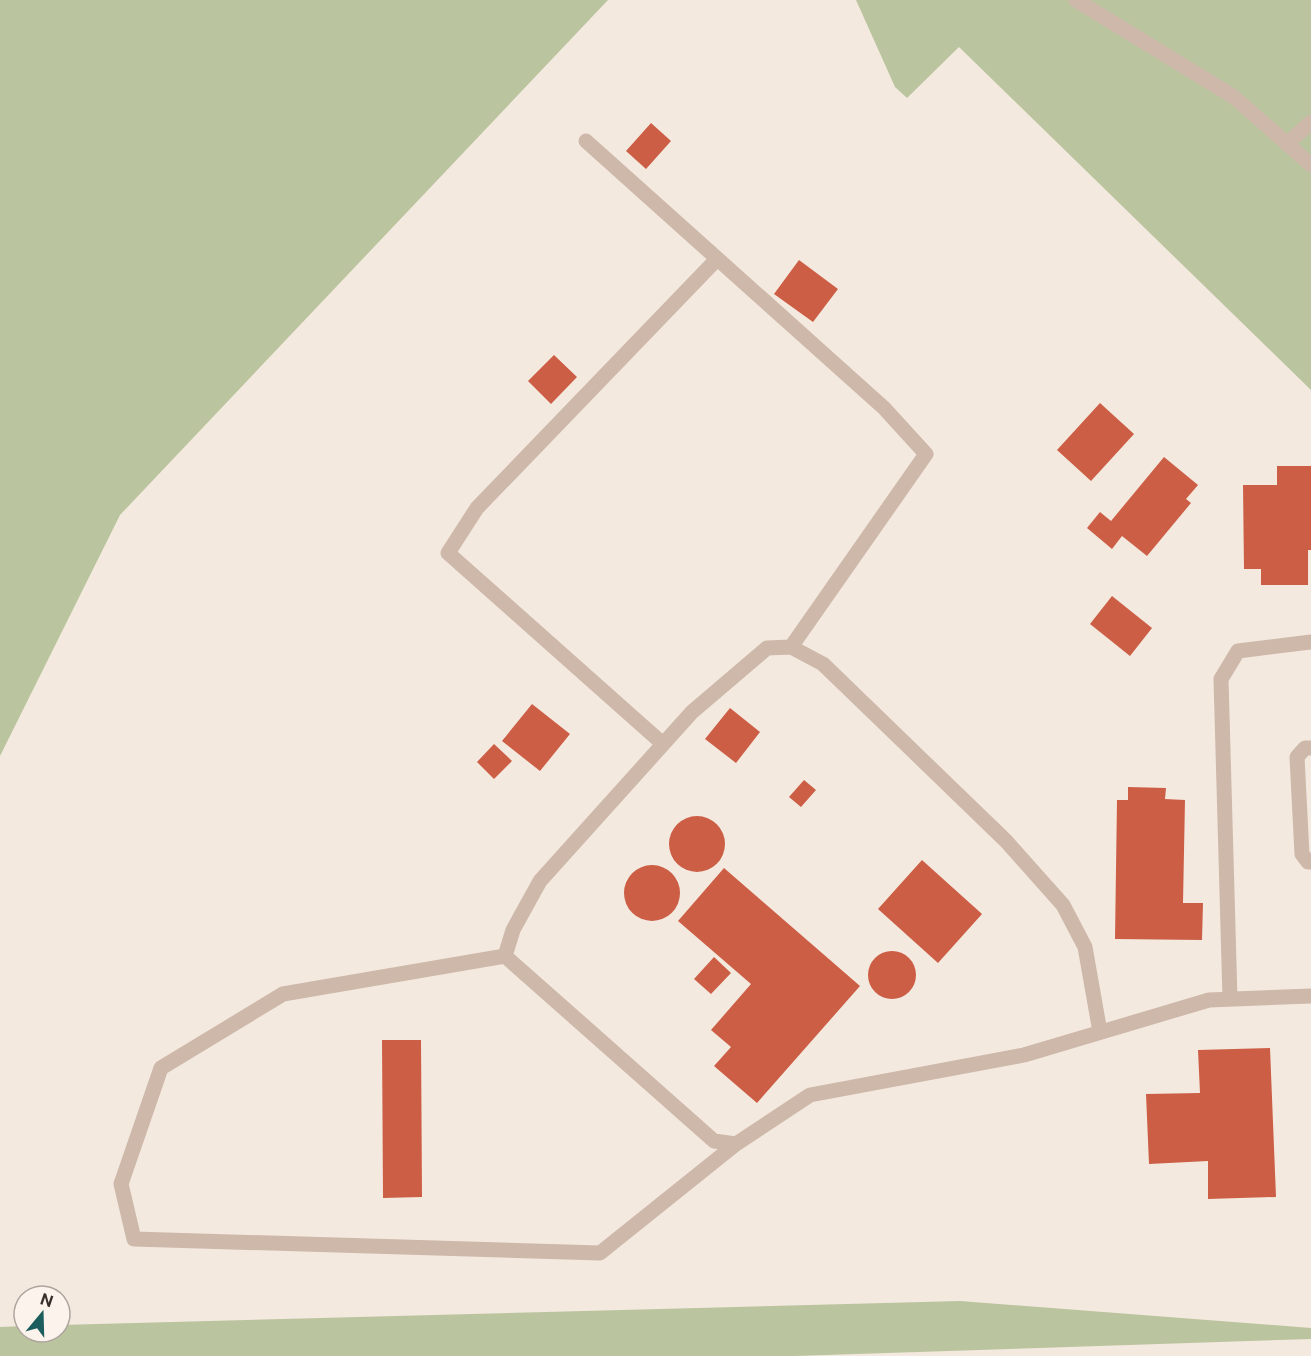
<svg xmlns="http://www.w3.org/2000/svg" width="1311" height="1356" font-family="'Public Sans',sans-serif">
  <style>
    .green { fill: #bac49e }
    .building { fill: #cc5e45 }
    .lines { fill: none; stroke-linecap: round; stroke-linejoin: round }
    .minor { stroke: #cdb8aa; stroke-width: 15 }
  </style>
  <rect width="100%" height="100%" fill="#f4e9df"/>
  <path class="green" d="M0,0H608L120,515L0,756Z
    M856,0H1311V390L959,47L907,98L895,87Z
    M960,1301L1311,1328V1339L795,1356H0V1327L24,1326V1332H60V1325Z"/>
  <path class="building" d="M651,123L671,141L646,169L626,151Z
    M799,260L838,289L813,322L774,294Z
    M554,355L577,377L551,404L528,381Z
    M1100,403L1134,434L1091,481L1057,450Z
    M1164,457L1198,485L1186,499L1191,503L1147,556L1122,536L1112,549L1087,528L1100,512L1111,521Z
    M1277,466H1311V550H1308V585H1261V569H1244L1243,485H1277Z
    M1112,596L1152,628L1130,656L1090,624Z
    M532,704L570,734L540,771L502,741Z
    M730,708L760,732L736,763L705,739Z
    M494,744L512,761L494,779L477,762Z
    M804,780L816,790L801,807L789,797Z
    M1128,787L1166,788L1165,799L1185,800L1183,903H1203L1202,940L1115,939L1117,800H1128Z
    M669 844a28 28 0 1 1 56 0a28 28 0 1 1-56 0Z
    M922,860L982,914L938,963L878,909Z
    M624 893a28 28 0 1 1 56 0a28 28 0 1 1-56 0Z
    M724,868L860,986L757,1103L714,1066L731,1047L711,1030L751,984L678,921Z
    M868 975a24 24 0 1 1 48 0a24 24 0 1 1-48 0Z
    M714,957L731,973L711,994L694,979Z
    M382,1040H421L422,1197L383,1198Z
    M1270,1048L1276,1197L1208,1199V1161L1149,1164L1146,1094L1200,1093L1198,1050Z"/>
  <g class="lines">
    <path class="minor" d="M1076,0L1234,97L1311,165
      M586,141L884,408L926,454L791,647
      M1287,144L1311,122
      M663,744L448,553L477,508L717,259
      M1311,748H1305L1297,757L1302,854L1308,862H1311
      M505,956L283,994L161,1068L121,1184L134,1239L600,1253L736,1144
      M1230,999L1221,679L1238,651L1311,642
      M1100,1032L1085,947L1063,905L1006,841L823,664L791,647L767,648L692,712L540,881L513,930L505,956L714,1141L736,1144L810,1095L1024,1055L1209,1000L1311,996"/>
  </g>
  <g transform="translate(42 1314) rotate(19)"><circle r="28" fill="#fbf3ec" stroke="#aea49e" stroke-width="1.5"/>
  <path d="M0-4.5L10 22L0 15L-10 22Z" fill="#1c5e5e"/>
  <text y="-9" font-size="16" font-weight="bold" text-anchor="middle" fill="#3a2e2a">N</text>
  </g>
</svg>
